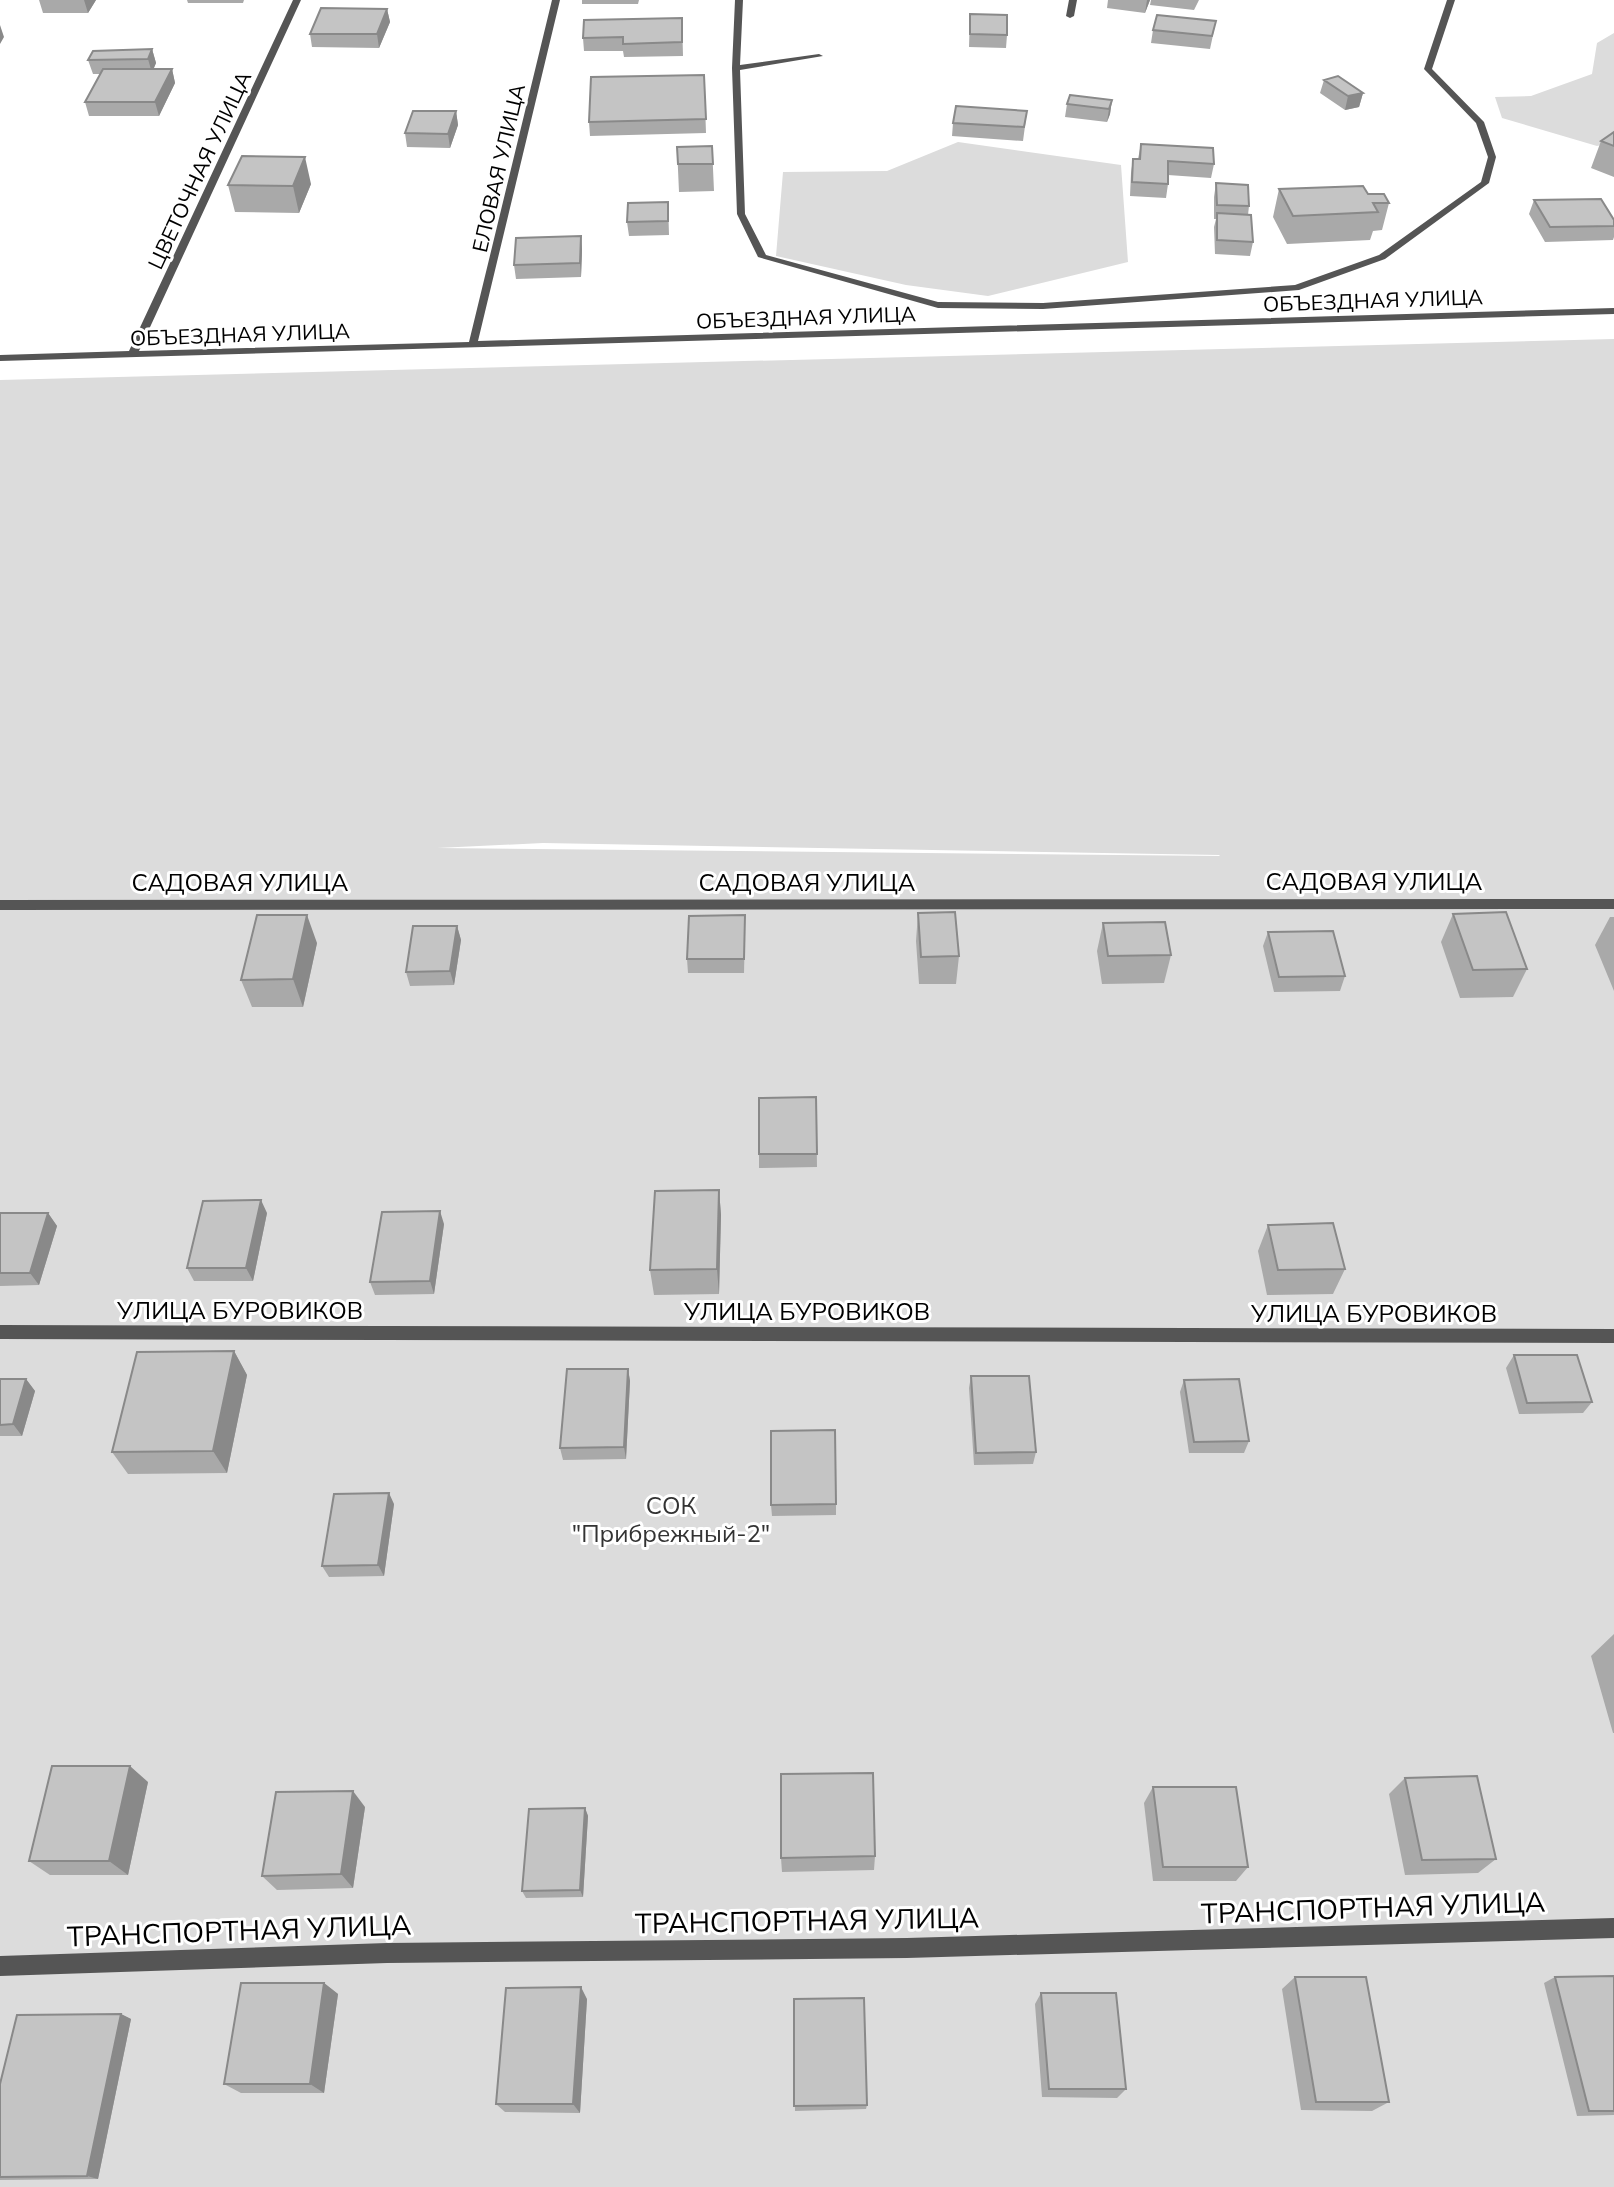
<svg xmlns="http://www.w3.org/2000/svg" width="1614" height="2187" font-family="Mulish,sans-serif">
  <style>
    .green { fill: #dcdcdc; fill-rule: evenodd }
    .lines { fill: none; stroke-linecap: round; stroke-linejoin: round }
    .service { fill: #555; fill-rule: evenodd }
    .minor { fill: #555; fill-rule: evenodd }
    .wall { fill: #a9a9a9 }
    .shaded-wall { fill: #898989 }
    .building { fill: #c4c4c4; stroke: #898989; stroke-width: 2 }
    .labels { text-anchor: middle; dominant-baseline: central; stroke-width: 6; stroke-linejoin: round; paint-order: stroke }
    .far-street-label { font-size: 21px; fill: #000; stroke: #fff }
    .street-label { font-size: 24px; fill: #000; stroke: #fff }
    .park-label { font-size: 24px; fill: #333; stroke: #fff }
    .near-street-label { font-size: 28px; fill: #000; stroke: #fff }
  </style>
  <rect width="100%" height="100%" fill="#fff"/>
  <path class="green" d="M1614,33V142L1597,146L1502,118L1495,97L1531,96L1592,74L1597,43Z
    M958,142L1121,165L1128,262L988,296L906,285L776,256L783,172L887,171Z
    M1614,339V2187H0V380ZM543,843L1219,855L1220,856L437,848Z"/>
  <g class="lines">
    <path class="service" d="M735,0H743L740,65L819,54L823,56L740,70L745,214L766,255L938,302L1043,303L1295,285L1379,255L1481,182L1488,157L1476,123L1424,69L1447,0H1455L1432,69L1484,122L1496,157L1489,183L1385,259L1299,290L1043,309L938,308L758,257L737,214L732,68Z
      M1069,0H1077L1074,16L1070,18L1066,16Z"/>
    <path class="minor" d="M293,0H301L139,351L469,342L552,0H560L478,341L1614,308V314L0,361V355L129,351Z
      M1614,899V909L0,910V900Z
      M0,1325L1614,1329V1343L0,1339Z
      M1614,1918V1938L907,1958L387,1963L0,1976V1956L387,1943L907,1938Z"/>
  </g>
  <path class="wall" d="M39,0H96L88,13H43Z
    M187,0H244L243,3H188Z
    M582,0H639L638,4H582Z
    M1108,0H1150L1145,13L1107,8Z
    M1151,0H1199L1194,10L1150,5Z
    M387,9L390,22L379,48L312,47L310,34Z
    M970,14L1007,35L1006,48L969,47Z
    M682,18L683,56L624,57L623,51H584L583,38Z
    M1216,21L1210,49L1151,43L1153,30Z
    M152,49L156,63L153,69H172L175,83L159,116H89L85,102L100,74H93L88,60Z
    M704,75L706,133L590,136L589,122Z
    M1324,80L1363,93L1359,107L1345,110L1320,93Z
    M1112,100L1110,114L1107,122L1065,117L1067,104Z
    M456,111L458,125L450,148L407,147L405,133Z
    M1027,111L1023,141L952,136L953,123Z
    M1614,132V177L1591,168L1601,141Z
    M1141,144L1214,164L1211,178L1168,175V184L1166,198L1130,196L1131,173L1133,159H1138Z
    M712,146L714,191L679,192L677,147Z
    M1216,183L1249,206L1248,215L1253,242L1250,256L1215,254L1214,227L1216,219H1214V197Z
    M311,184L299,213L235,212L228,185Z
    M1279,189L1368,194L1389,203L1382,230L1373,231L1370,240L1287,244L1273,217Z
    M1534,200L1614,220V237L1613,240L1545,242L1529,214Z
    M668,202L669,235L629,236L627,222Z
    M581,236L582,250L581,277L516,279L514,265Z
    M918,913L959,956L956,984H919L916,941Z
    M1453,914L1527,969L1513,997L1460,998L1441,942Z
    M1610,917H1614V991L1595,945Z
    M1103,923L1171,955L1164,983L1102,984L1097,951Z
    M457,926L461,940L454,985L410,986L406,972Z
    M745,929L744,973H688L687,959Z
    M1268,932L1345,976L1340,991L1274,992L1263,946Z
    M317,943L303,1007H252L241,980Z
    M816,1097L817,1167L759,1168V1154Z
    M719,1190L721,1215L719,1294L654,1295L650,1270Z
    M48,1213L57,1226L39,1285L0,1286V1214Z
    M267,1213L253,1281H194L187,1268Z
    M444,1224L434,1294L375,1295L370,1282Z
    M1268,1225L1345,1269L1333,1294L1267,1295L1258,1251Z
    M234,1351L247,1375L227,1473L128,1474L112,1452Z
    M1514,1355L1592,1402L1583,1413L1519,1414L1506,1368Z
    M628,1369L630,1381L626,1459L563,1460L560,1448Z
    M971,1376L1036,1452L1033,1464L974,1465L969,1388Z
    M0,1379H26L35,1391L22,1436H0Z
    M1184,1380L1249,1441L1244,1453H1189L1180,1392Z
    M394,1504L384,1576L329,1577L322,1566Z
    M836,1504V1515L772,1516L771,1505Z
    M1614,1634V1733H1613L1591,1656Z
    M1405,1778L1496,1859L1478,1873L1405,1875L1389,1794Z
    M148,1782L128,1875H50L29,1861Z
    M1153,1787L1248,1867L1236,1881H1153L1144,1803Z
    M365,1807L353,1888L277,1890L262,1876Z
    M585,1808L588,1816L583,1897L526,1898L522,1891Z
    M875,1856L874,1870L782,1872L781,1858Z
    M1614,1976V2115L1577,2116L1544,1983L1555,1977Z
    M1295,1977L1389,2102L1372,2111L1301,2110L1282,1989Z
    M324,1983L338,1994L324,2093H241L224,2084Z
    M1041,1993L1126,2089L1117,2098L1042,2097L1035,2004Z
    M587,1999L580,2113L505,2112L496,2104Z
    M794,1999L867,2105L866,2109L795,2111Z
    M121,2014L131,2019L98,2179L0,2180V2084Z"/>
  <path class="shaded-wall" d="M84,0H96L88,13Z
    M1147,0H1150L1145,13Z
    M387,9L390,22L379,48L377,34Z
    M0,25L4,37L0,44Z
    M152,49L156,63L152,73L148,59Z
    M172,69L175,83L159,116L155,102Z
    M1363,93L1359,107L1345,110L1348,96Z
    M1112,100L1110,114L1107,122L1109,109Z
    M456,111L458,125L450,148L448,134Z
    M305,157L311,184L299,213L293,186Z
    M581,236L582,250L581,277L580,263Z
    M307,915L317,943L303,1007L293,979Z
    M457,926L461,940L454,985L450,971Z
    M719,1190L721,1215L719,1294L717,1269Z
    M261,1200L267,1213L253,1281L246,1268Z
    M440,1211L444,1224L434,1294L430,1281Z
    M48,1213L57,1226L39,1285L30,1273Z
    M234,1351L247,1375L227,1473L213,1451Z
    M628,1369L630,1381L626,1459L624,1447Z
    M26,1379L35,1391L22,1436L13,1424Z
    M389,1493L394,1504L384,1576L378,1565Z
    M130,1766L148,1782L128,1875L109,1861Z
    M353,1791L365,1807L353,1888L341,1874Z
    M585,1808L588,1816L583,1897L580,1890Z
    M324,1983L338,1994L324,2093L310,2084Z
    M581,1987L587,1999L580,2113L573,2104Z
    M121,2014L131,2019L98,2179L87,2176Z"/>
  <path class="building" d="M321,8L387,9L377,34H310Z
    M970,14L1007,15V35L970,34Z
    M1157,15L1216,21L1212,36L1153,30Z
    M682,18V42L623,44V37L583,38L584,20Z
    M152,49L148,59L88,60L93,51Z
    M103,69H172L155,102H85Z
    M704,75L706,119L589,122L591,77Z
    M1338,76L1363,93L1348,96L1324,80Z
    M1070,95L1112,100L1109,109L1067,104Z
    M956,106L1027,111L1024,127L953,123Z
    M413,111H456L448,134L405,133Z
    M1614,132V146L1601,141Z
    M1141,144L1213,148L1214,164L1168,161V184L1132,182L1133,159H1140Z
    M712,146L713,164H678L677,147Z
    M242,156L305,157L293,186L228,185Z
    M1216,183L1248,185L1249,206L1217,205Z
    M1363,186L1368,194H1384L1389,203H1373L1378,212L1293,216L1279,189Z
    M1601,199L1614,220V226L1550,227L1534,200Z
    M668,202V221L627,222L628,203Z
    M1217,213L1251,215L1253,242L1217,240Z
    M581,236L580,263L514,265L516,238Z
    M955,912L959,956L921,957L918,913Z
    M1506,912L1527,969L1473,970L1453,914Z
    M257,915H307L293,979L241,980Z
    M745,915L744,959H687L689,916Z
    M1165,922L1171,955L1108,956L1103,923Z
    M413,926H457L450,971L406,972Z
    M1333,931L1345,976L1279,977L1268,932Z
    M816,1097L817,1154H759V1098Z
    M719,1190L717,1269L650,1270L655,1191Z
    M261,1200L246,1268H187L203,1201Z
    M440,1211L430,1281L370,1282L382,1212Z
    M0,1213H48L30,1273H0Z
    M1333,1223L1345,1269L1278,1270L1268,1225Z
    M234,1351L213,1451L112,1452L137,1352Z
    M1514,1355H1577L1592,1402L1527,1403Z
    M567,1369H628L624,1447L560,1448Z
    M971,1376H1029L1036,1452L976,1453Z
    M0,1379H26L13,1424L0,1425Z
    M1239,1379L1249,1441L1194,1442L1184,1380Z
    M835,1430L836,1504L771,1505V1431Z
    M389,1493L378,1565L322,1566L334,1494Z
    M52,1766H130L109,1861H29Z
    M873,1773L875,1856L781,1858V1774Z
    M1477,1776L1496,1859L1422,1860L1405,1778Z
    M1153,1787H1236L1248,1867H1163Z
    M353,1791L341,1874L262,1876L276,1792Z
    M585,1808L580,1890L522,1891L529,1809Z
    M1614,1976V2111H1589L1555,1977Z
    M1295,1977H1366L1389,2102H1316Z
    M241,1983H324L310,2084H224Z
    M581,1987L573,2104H496L506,1988Z
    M1041,1993H1116L1126,2089H1049Z
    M864,1998L867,2105L794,2106V1999Z
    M121,2014L87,2176L0,2177V2084L17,2015Z"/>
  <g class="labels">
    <g class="far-street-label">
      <text transform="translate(498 168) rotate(-77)">ЕЛОВАЯ УЛИЦА</text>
      <text transform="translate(199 170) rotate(-65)">ЦВЕТОЧНАЯ УЛИЦА</text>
      <text transform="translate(1373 300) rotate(-2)">ОБЪЕЗДНАЯ УЛИЦА</text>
      <text transform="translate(806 317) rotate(-2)">ОБЪЕЗДНАЯ УЛИЦА</text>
      <text transform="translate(240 334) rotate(-2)">ОБЪЕЗДНАЯ УЛИЦА</text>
    </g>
    <g class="street-label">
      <text x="1374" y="881">САДОВАЯ УЛИЦА</text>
      <text x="240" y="882">САДОВАЯ УЛИЦА</text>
      <text x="807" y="882">САДОВАЯ УЛИЦА</text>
      <text x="240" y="1310">УЛИЦА БУРОВИКОВ</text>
      <text x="807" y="1311">УЛИЦА БУРОВИКОВ</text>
      <text x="1374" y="1313">УЛИЦА БУРОВИКОВ</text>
    </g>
    <g class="park-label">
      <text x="671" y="1505">СОК<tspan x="671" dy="28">"Прибрежный-2"</tspan></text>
    </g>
    <g class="near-street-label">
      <text transform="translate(1373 1907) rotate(-2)">ТРАНСПОРТНАЯ УЛИЦА</text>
      <text transform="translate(807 1920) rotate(-1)">ТРАНСПОРТНАЯ УЛИЦА</text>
      <text transform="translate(239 1930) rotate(-2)">ТРАНСПОРТНАЯ УЛИЦА</text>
    </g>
  </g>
</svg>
